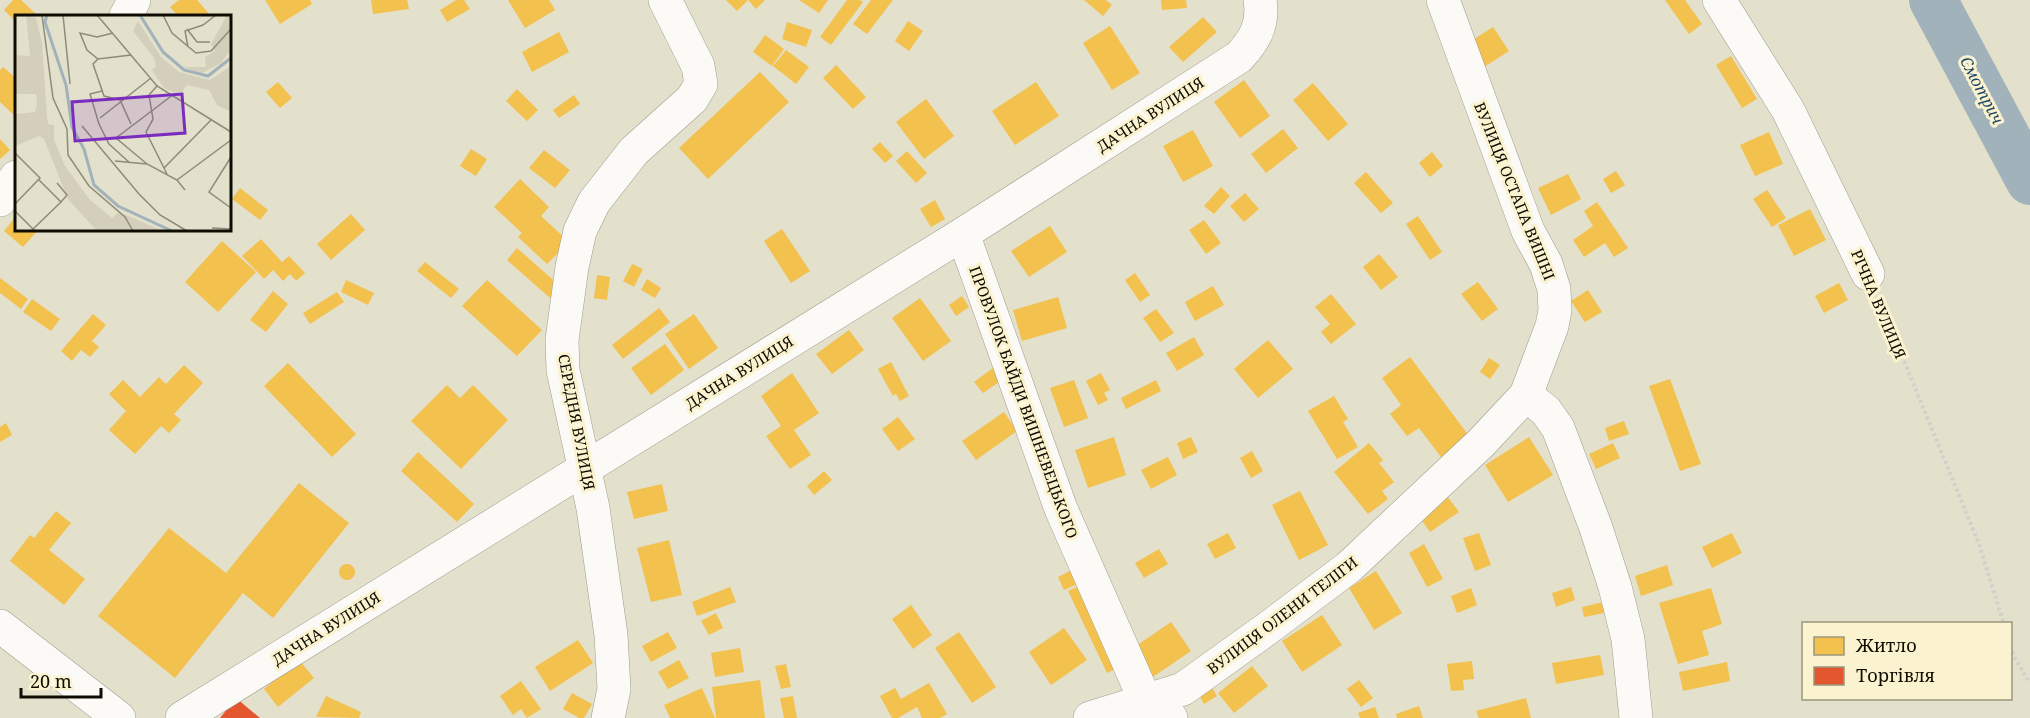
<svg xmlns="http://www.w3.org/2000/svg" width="2030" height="718" font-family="'Noto Serif',serif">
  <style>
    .homes { fill: #f2c14e }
    .shops { fill: #e4572e }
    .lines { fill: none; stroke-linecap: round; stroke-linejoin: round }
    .river { stroke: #a2b2bb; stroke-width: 48 }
    .minor-casing { stroke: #9e9c8d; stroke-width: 34 }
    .path { stroke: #d1d0ca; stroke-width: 4; stroke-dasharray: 3 3; stroke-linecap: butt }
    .minor { stroke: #fbfaf7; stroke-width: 33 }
    .labels { text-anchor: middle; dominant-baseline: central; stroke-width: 6; stroke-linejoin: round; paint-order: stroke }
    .street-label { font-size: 15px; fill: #0f0c02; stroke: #fbf3cf }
    .water-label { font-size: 16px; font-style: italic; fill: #1b4665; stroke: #fbf3cf }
    .inset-river { fill: none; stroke: #a2b2bb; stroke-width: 3 }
    .inset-road { fill: none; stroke: #8e8b7b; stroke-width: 1.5 }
    .view { fill: #7b2cbf; fill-opacity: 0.15; stroke: #7b2cbf; stroke-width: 3 }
    .inset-edge { fill: none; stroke: #0f0c02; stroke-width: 3 }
  </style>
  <rect width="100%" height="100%" fill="#e3e0cc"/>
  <path class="homes" d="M13,0H21L38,16H16V22L4,10Z
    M179,0H197L211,16H178L170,7Z
    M265,0H310L312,4L280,24Z
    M371,0H407L409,9L373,14Z
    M456,0H464L470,9L447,22L440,10Z
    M508,0H549L555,10L525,28Z
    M726,0H765L756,9L748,0L737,11Z
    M799,0H828L819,13Z
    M847,0H860L863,2L831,45L820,37Z
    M871,0H893L867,34L853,24Z
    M1084,0H1106L1112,5L1103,16Z
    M1161,0H1186L1187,8L1162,10Z
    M1665,0H1685L1702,24L1689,34Z
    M1203,17L1217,32L1183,62L1169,47Z
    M908,21L923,31L909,51L895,41Z
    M787,22L812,30L806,47L782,39Z
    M1110,26L1140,73L1112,90L1083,43Z
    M1493,27L1509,51L1484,67L1468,43Z
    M559,32L569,52L532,72L522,52Z
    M765,35L784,49L772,66L753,52Z
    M786,50L809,67L796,84L773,66Z
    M1731,56L1757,99L1742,108L1716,65Z
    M836,65L866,97L853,109L823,78Z
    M3,67L16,78V117L0,102V70Z
    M760,72L789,102L708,179L679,148Z
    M1244,80L1270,116L1240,138L1214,102Z
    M278,82L292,98L280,108L266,92Z
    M1036,82L1059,116L1015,145L992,111Z
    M1313,83L1348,124L1328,141L1293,100Z
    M517,89L538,110L527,121L506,101Z
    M574,95L580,104L559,118L553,110Z
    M926,99L954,136L924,159L896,122Z
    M1283,129L1298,148L1266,173L1251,154Z
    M1193,130L1213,166L1183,182L1163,146Z
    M1769,132L1783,164L1755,176L1740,145Z
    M0,139L10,150L0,159Z
    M880,142L893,156L885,163L872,149Z
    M471,149L487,159L476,176L460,166Z
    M544,150L570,170L555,188L529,168Z
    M907,151L927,173L916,183L896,161Z
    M1432,152L1443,166L1430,177L1419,163Z
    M1616,171L1625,185L1611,193L1603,179Z
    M1366,172L1393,203L1381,213L1354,183Z
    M1568,174L1581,199L1551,215L1538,188Z
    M520,179L549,207L541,216L569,242L547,264L518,237L522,233L494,207Z
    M1221,187L1230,196L1214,214L1204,206Z
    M240,188L268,210L260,220L232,199Z
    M1767,190L1786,218L1772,227L1753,199Z
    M1245,193L1259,209L1244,222L1230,206Z
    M935,200L945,219L931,227L920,209Z
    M1597,202L1628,248L1614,257L1605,243L1584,257L1573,240L1593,226L1584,211Z
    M1810,209L1826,240L1794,256L1778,225Z
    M351,214L365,230L331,260L317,244Z
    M16,216V230H38L23,247L4,231Z
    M1418,216L1442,252L1430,260L1406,224Z
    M1204,220L1221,243L1206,254L1189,230Z
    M1050,226L1067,252L1029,277L1011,251Z
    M782,229L810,271L791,283L764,241Z
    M261,239L282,262L289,256L305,273L296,281L290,274L283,281L273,270L264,279L242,256Z
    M222,241L256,272L218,312L185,282Z
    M517,248L560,286L550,298L507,260Z
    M1379,254L1398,277L1381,290L1363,267Z
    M425,262L459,289L451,298L417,271Z
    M632,264L643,269L634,287L623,281Z
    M1135,273L1150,295L1140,302L1125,280Z
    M597,275L610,277L607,300L594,298Z
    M0,278L28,299L21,309L0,293Z
    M647,279L661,288L655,298L641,290Z
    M346,280L374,293L368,305L341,292Z
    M487,280L542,330L517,356L462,306Z
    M1478,282L1498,309L1482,321L1461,294Z
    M1839,283L1848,300L1824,313L1815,296Z
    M1213,286L1224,305L1195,321L1185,302Z
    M1588,290L1602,312L1585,322L1571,301Z
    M273,291L288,304L266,332L250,320Z
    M337,292L344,302L310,324L303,313Z
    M1331,294L1356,324L1331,344L1321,332L1330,324L1315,307Z
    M962,296L969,307L956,316L949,305Z
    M1058,297L1067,328L1022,341L1013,310Z
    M920,298L951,341L923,361L892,318Z
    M32,299L60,319L51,331L23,312Z
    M659,308L670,322L623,359L612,345Z
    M1156,309L1174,333L1160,342L1143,318Z
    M93,314L106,325L92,341L99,347L90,357L81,350L72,361L61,351Z
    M694,314L718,348L689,369L665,334Z
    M849,330L864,350L832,374L816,354Z
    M1194,337L1204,355L1177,371L1166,353Z
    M1268,340L1293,369L1258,398L1234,369Z
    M665,344L684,370L651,395L631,368Z
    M1410,357L1469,436L1441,457L1419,428L1407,436L1390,414L1401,405L1382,378Z
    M1489,358L1500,365L1490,379L1480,372Z
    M891,362L909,396L900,401L896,394L893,396L878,369Z
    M288,363L356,434L332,457L264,386Z
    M184,365L203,383L174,414L181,420L169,433L161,426L135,454L109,430L126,411L109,394L123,380L140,397L159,377L166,384Z
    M993,368L1002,380L983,393L974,382Z
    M792,373L819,413L794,430L811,455L790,469L766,436L781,426L761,396Z
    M1101,373L1110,390L1104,393L1108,400L1098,405L1086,381Z
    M1670,379L1701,464L1680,471L1649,386Z
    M1074,380L1088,418L1064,427L1050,388Z
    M1156,380L1161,391L1126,409L1121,398Z
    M447,385L460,398L473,385L508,420L461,469L411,421Z
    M1334,396L1348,419L1343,422L1358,447L1337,459L1308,411Z
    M1004,412L1017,431L976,460L962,441Z
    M898,417L915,439L898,451L882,429Z
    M1624,421L1629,434L1609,441L1605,428Z
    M6,423L12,435L0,442V427Z
    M1114,437L1126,475L1088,488L1075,450Z
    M1191,437L1198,452L1183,459L1177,443Z
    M1529,437L1553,475L1508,502L1485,465Z
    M1369,443L1383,460L1379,463L1394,482L1382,491L1388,499L1368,514L1334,472Z
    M1613,443L1620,458L1596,469L1589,454Z
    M1252,451L1263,471L1251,478L1240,458Z
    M418,452L474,504L457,522L401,471Z
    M1168,457L1177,475L1151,489L1141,470Z
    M824,471L832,480L814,495L807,486Z
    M299,483L349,523L273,618L243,593L175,678L98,616L169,528L226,573Z
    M662,484L668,511L634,519L627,492Z
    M1300,491L1328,545L1299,560L1272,505Z
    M1447,496L1459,512L1430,532L1419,516Z
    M56,511L71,523L49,550L85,579L64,605L10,561L30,535L34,538Z
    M1228,533L1236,548L1215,559L1207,544Z
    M1479,533L1491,565L1475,571L1463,538Z
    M1732,533L1742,553L1712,568L1702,547Z
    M669,540L682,595L651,602L637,548Z
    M1424,544L1443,579L1427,587L1409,553Z
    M1159,549L1168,564L1144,578L1135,563Z
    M339 572a8 8 0 1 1 16 0a8 8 0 1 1-16 0Z
    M1667,565L1673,585L1641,596L1635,576Z
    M1074,569L1080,583L1064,590L1058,577Z
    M1376,571L1402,613L1374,630L1349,588Z
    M1081,585L1120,667L1107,673L1068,591Z
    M730,587L736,602L697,616L692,602Z
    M1571,587L1575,600L1556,607L1552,593Z
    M1471,588L1477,605L1457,613L1451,596Z
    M1711,588L1722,624L1702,631L1709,655L1678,664L1659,603Z
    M1612,600L1614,611L1584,617L1582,607Z
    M911,605L932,635L913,649L892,619Z
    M716,613L723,628L709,635L701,621Z
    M1322,615L1342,645L1302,672L1282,641Z
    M1171,622L1191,651L1153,677L1133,648Z
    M1064,628L1087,660L1051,685L1029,652Z
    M668,632L677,648L651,662L642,646Z
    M959,632L996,687L972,703L935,648Z
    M578,640L593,663L550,691L535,667Z
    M740,648L744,672L715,677L711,653Z
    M1600,655L1604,675L1556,684L1552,663Z
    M299,660L314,678L278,707L264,689Z
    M679,660L689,678L668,689L658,672Z
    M1472,661L1474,679L1463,680L1464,690L1451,691L1447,664Z
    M1727,662L1730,681L1683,691L1679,672Z
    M786,664L791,687L781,689L775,666Z
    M1252,666L1268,686L1234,713L1218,693Z
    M760,680L765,718H716L712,687Z
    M1359,680L1373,698L1361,707L1347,689Z
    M521,681L541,709L527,718L521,709L513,715L500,696Z
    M1209,682L1217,696L1204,704L1196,690Z
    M929,683L947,714L940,718H922L917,707L898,718H892L880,696L895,688L901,699Z
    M702,688L715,718H670L664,705Z
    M572,693L592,704L584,718H579L563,709Z
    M326,696L361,712L359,718L316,717Z
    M793,696L797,718H784L780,698Z
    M1526,698L1531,718H1479L1476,711Z
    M1419,706L1423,718H1397L1396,714Z
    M1375,707L1379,718H1360L1358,713Z"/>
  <path class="shops" d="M236,698L260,718H220Z"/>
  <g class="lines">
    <path class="river" d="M1933,0L2030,181"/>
    <defs>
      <path id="minor" d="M1443,0L1528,231L1546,264L1554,289L1555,310L1552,326L1526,395L1546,411L1558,428L1596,528L1615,587L1628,639L1636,718
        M1719,0L1788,110L1868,274
        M126,16L134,0
        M0,200L16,177
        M963,234L1061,509L1145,700L1171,718
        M0,626L119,718
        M182,718L963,234L1239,57C1255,40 1264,24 1260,0
        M608,718L614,689L611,635L593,508L563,370L562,340L572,267L580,231L594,202L634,151L692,99L701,84L698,66L665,0
        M1090,718L1183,689L1268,628L1349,567L1481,443L1526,395"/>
    </defs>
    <use href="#minor" class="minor-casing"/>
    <path class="path" d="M1879,300L1979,544L2004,624
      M2010,646L2014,657L2030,683"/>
    <use href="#minor" class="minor"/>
  </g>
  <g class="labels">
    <g class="street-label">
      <text transform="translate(1150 114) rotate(-33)">ДАЧНА ВУЛИЦЯ</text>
      <text transform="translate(1515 191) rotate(68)">ВУЛИЦЯ ОСТАПА ВИШНІ</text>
      <text transform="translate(1879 304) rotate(67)">РІЧНА ВУЛИЦЯ</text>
      <text transform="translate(739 372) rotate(-32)">ДАЧНА ВУЛИЦЯ</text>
      <text transform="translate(1024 402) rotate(70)">ПРОВУЛОК БАЙДИ ВИШНЕВЕЦЬКОГО</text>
      <text transform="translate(577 422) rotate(79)">СЕРЕДНЯ ВУЛИЦЯ</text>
      <text transform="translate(1282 615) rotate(-37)">ВУЛИЦЯ ОЛЕНИ ТЕЛІГИ</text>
      <text transform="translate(326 628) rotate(-32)">ДАЧНА ВУЛИЦЯ</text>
    </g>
    <g class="water-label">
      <text transform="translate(1982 90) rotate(62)">Смотрич</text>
    </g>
  </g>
  <g transform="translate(15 15)">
    <rect width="216" height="216" fill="#e3e0cc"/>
    <path d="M11,0L21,3L27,28L32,101L33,109L39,110V125L50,151L75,185L97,203L104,197L148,216H82L53,184L29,124L24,121L0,131V99L20,97L22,90L21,79H0V40L15,41ZM212,0H216V34L206,48L187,58L167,52H191L190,42L200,36L196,29ZM123,6L146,42L164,57L195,65L216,51V97L202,90L194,75L172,70L165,80L149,73L137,55L141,51L139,43L118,16Z" fill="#d3cfbb"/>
    <path class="inset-river" d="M32,0L30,7L51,70L57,112L69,134L79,170L103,191L157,216M125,0L148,37L169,55L193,61L216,43"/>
    <path class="inset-road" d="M27,0L38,83L52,114L53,140L74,171L110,202L118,216M48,0L55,69M82,0L142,71L216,117M148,0L157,18L181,38L196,36L216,14M172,14L182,27H195M98,18L82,22L65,18L72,35L83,44L116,40M173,32L170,16L188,10L201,0M83,44L78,49L89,81L105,85L116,109M142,71L134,80L138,104L131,117L152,159M87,76L75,79L84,109L94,129L115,148M159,79L101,123L132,149L162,165L170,175M85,103L136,63M67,111L124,179L145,200L172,216M0,138L25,163L0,189M216,142L194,177L216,193M100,146L132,149M149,153L197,104M162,165L216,125M42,168L52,180L46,187M0,196L20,216M197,213L216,214M17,215L46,187L24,165"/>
    <path class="view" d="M167,79L170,118L60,126L57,87Z"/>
    <rect width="216" height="216" class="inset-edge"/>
  </g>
  <rect x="1802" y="622" width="210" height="78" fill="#fbf3cf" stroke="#9d977d" stroke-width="1.5"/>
  <rect x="1814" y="637" width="30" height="18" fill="#f2c14e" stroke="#9d977d" stroke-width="1.5"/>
  <text x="1856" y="652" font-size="18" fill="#0f0c02">Житло</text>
  <rect x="1814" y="667" width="30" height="18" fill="#e4572e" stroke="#9d977d" stroke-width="1.5"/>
  <text x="1856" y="682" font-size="18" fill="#0f0c02">Торгівля</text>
  <path d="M21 688v9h80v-9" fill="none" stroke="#0f0c02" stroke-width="3"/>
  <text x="30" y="688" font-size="18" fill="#0f0c02" stroke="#fbf3cf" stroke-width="4.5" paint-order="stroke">20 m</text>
</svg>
